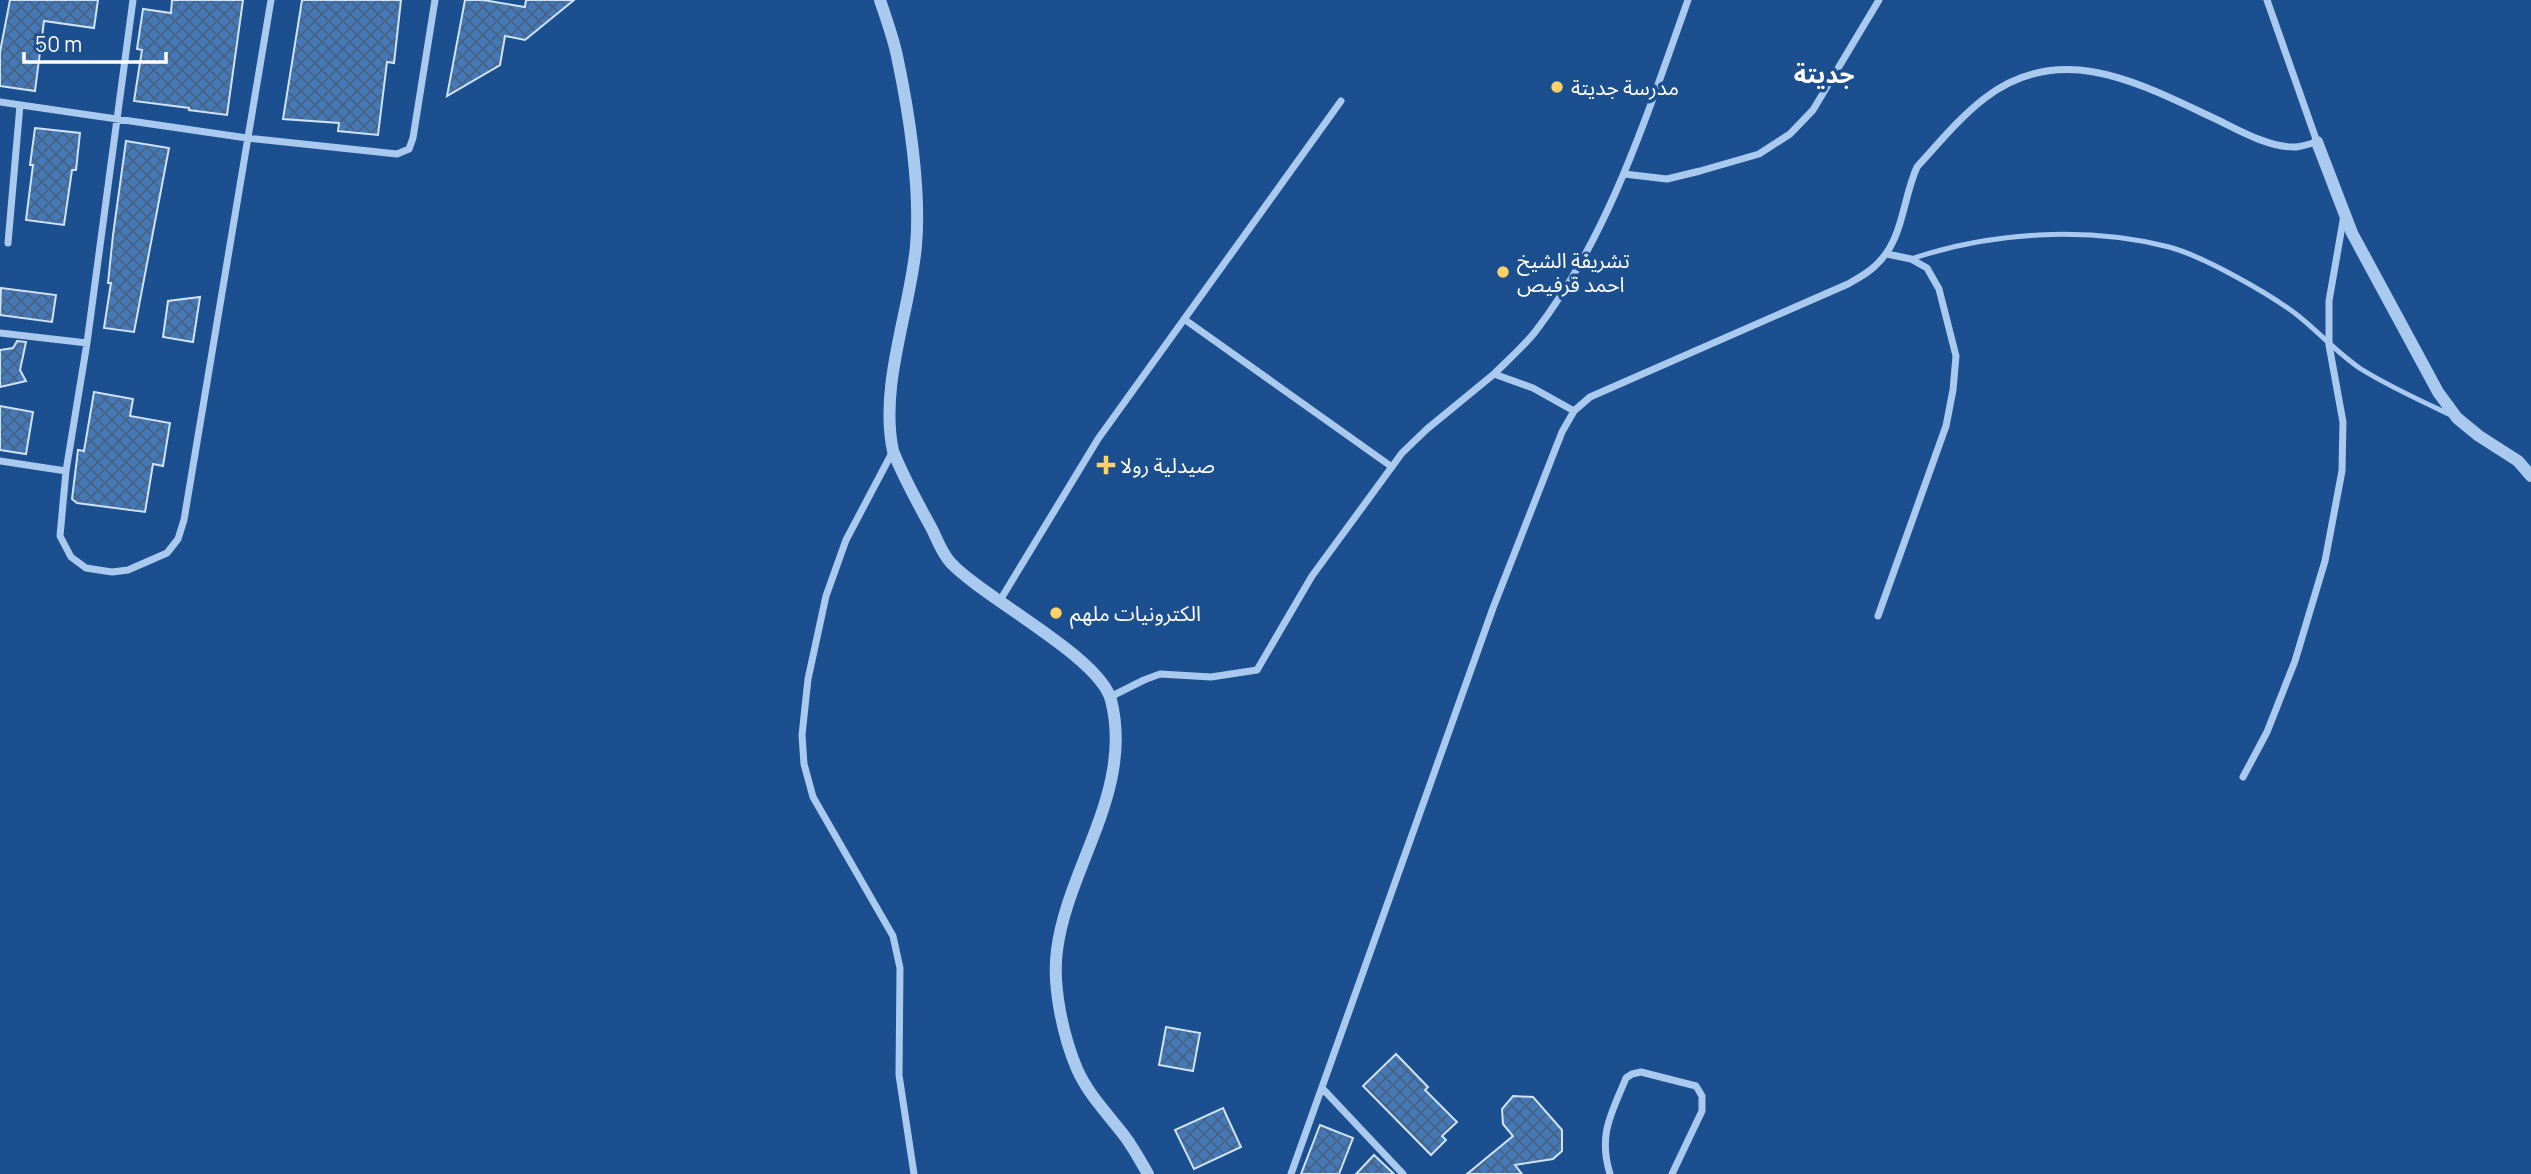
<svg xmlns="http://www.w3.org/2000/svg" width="2531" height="1174" font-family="Manrope,'Noto Sans Arabic',sans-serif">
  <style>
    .building { fill: url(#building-cross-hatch); stroke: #cfe3fa; stroke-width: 2 }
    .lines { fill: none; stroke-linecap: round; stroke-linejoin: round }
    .service { stroke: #a9c9ee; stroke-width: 5 }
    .minor { stroke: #a9c9ee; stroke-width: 7 }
    .tertiary { stroke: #a9c9ee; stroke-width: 12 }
    .poi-dot { fill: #ffd166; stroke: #1b4f8f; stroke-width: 2.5 }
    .labels { text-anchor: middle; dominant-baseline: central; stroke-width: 7; stroke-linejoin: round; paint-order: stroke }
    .poi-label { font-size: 21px; fill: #fff; stroke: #1b4f8f; text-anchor: start }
    .quarter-label { font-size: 24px; font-weight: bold; fill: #fff; stroke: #1b4f8f }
  </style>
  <defs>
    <pattern id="building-cross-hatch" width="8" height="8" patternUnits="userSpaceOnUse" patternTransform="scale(1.75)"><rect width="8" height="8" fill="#4478b7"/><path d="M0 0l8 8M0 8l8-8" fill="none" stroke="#486282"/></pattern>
  </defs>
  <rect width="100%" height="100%" fill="#1b4f8f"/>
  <path class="building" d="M10,0H98L94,28L44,21L35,91L0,86V52Z
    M172,0H243L227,115L189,110V108L134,101L142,50L137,49L143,9L171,13Z
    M302,0H401L394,63L387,62L378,135L338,131L339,123L283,119Z
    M465,0H483L525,7L526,0H574L525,40L505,36L500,65L447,96Z
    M35,128L80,133L76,170H72L64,225L26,220L33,165H30Z
    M126,141L169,148L134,332L104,328L111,283H108L113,235Z
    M1,288L56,295L52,322L0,315Z
    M200,297L193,342L163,337L168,301Z
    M17,341L26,342L20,370L26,381L0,387V350L13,348Z
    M94,392L133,399L130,416L170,423L163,466L153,464L145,512L77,503L72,499L78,450L84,451Z
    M0,406L33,412L26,454L0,450Z
    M1166,1027L1200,1033L1193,1071L1159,1065Z
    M1396,1054L1428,1087L1425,1090L1457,1122L1442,1136L1446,1140L1431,1155L1363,1086Z
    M1513,1096L1533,1097L1562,1130V1151L1553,1159L1515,1165L1522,1174H1467L1513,1136L1503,1124L1502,1109Z
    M1223,1108L1241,1147L1194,1169L1175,1130Z
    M1320,1125L1353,1138L1339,1174H1301Z
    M1374,1155L1394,1174H1356Z"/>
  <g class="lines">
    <path class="service" d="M1911,259C1991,232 2086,226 2169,247C2203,256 2268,293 2296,314C2319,332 2337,353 2361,369C2390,387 2421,401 2451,415"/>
    <path class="minor" d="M133,0L87,343L66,471L60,536L71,557L86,568L112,572L128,570L167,553L178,539L184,520L271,0
      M0,102L247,138L397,154L409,149L413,138L435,0
      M1624,174L1667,179L1700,171L1759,154L1790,134L1813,110L1879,0
      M8,243L20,105
      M1184,319L1392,467
      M0,333L87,343
      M1574,411L1533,388L1494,374C1508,360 1523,347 1535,332C1610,235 1647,114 1688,0
      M893,451L846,540L826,596L808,679L802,735L804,764L813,797L893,936L900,968L899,1075L914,1174
      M0,461L66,471
      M999,602L1098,439L1341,101
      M1878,616L1946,426L1953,390L1956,356L1939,289L1927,268L1911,259L1887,254
      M1110,697L1144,680L1160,674L1211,677L1257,670L1312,576L1402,453L1427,429L1494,374
      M2243,777L2267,732L2295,661L2325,561L2342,471L2343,422L2329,345V301L2344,215
      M1322,1088L1403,1174
      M1291,1174L1493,608L1562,432L1574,411L1590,397L1848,284C1857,279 1868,273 1875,266C1904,240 1902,200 1917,167C1938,144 1960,117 1985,98C2063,38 2144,86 2220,121C2242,132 2271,148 2296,147C2303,146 2310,144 2317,142L2267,0
      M1610,1174C1598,1134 1611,1115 1626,1078L1632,1074L1641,1072L1696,1086L1702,1096V1111L1672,1174"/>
    <path class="tertiary" d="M880,0C886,18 893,37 897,56C909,112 921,189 916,246C910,311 879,386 893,451C904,479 919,505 933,531C938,542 943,555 951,563C985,599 1100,657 1111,700C1134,790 1068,866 1057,950C1052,986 1063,1036 1077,1069C1089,1096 1109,1115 1126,1138C1134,1149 1141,1162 1148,1174
      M2317,142L2352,233L2438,392L2457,418L2479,436L2518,461L2531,476"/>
  </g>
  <g class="poi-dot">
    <circle cx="1557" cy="87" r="7"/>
    <circle cx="1503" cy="272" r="7"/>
    <path d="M1102.5 454.5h7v7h7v7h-7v7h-7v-7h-7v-7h7z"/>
    <circle cx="1056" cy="613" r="7"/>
  </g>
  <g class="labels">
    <g class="poi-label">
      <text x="1571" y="87">مدرسة جديتة</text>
      <text x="1517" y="260">تشريفة الشيخ<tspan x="1517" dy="24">احمد قرفيص</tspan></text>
      <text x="1120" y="465">صيدلية رولا</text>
      <text x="1070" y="613">الكترونيات ملهم</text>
    </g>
    <g class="quarter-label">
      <text x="1824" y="73">جديتة</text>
    </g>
  </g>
  <path d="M24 52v10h142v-10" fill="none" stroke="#ffffff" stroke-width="3.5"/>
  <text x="35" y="52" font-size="21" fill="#ffffff" stroke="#1b4f8f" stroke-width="5" paint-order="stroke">50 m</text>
</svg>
